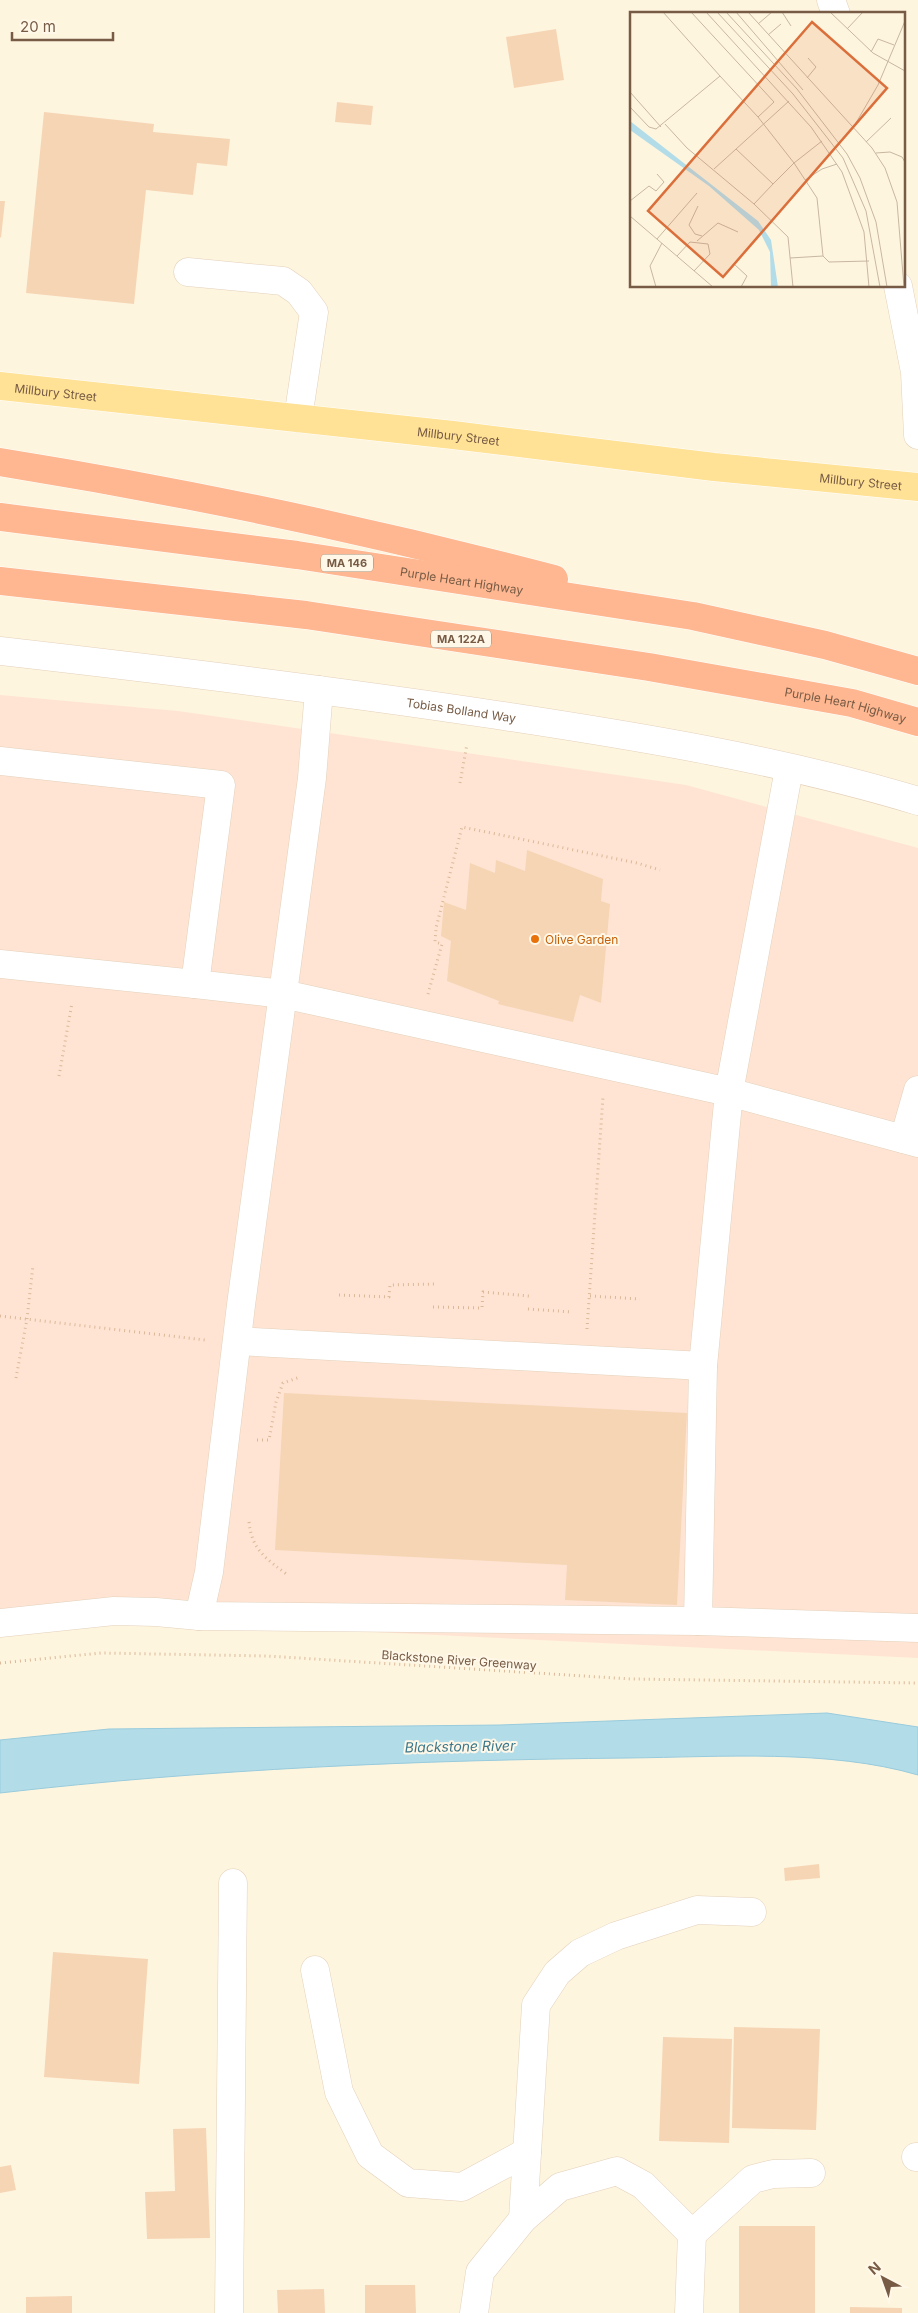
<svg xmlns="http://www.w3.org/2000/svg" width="918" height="2313" font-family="Inter,sans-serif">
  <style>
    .commercial { fill: #ffe4d3 }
    .water { fill: #b3dce9; stroke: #98cbdc }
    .building { fill: #f6d5b5 }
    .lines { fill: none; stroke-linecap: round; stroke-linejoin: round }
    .minor-casing { stroke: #e3d1bb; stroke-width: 29 }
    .major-casing { stroke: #fff; stroke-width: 29 }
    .highway-casing { stroke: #fff; stroke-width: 29 }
    .path { stroke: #dbb898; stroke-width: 3; stroke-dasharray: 1 4; stroke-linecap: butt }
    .minor { stroke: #fff; stroke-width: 28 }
    .major { stroke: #ffe296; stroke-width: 28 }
    .highway { stroke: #feb790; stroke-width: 28 }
    .food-dot { fill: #e8710a; stroke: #fff8e8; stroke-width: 2 }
    .labels { text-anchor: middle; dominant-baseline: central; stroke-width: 4; stroke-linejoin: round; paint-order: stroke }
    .shield { fill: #fff8e8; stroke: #a08a76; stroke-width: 1 }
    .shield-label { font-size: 11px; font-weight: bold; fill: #775b45 }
    .street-label { font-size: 12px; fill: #775b45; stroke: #fff8e8 }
    .food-label { font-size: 12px; fill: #c56008; stroke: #fff8e8; text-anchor: start }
    .water-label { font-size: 14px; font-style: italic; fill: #3c788c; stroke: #fff8e8 }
    .inset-road { fill: none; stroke: #c8b7a1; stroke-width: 1 }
    .view { fill: #db6f3b; fill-opacity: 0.15; stroke: #db6f3b; stroke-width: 2.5 }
    .inset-edge { fill: none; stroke: #775b45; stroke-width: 2.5 }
  </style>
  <rect width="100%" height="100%" fill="#fef5df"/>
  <path class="commercial" d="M0,695L178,711L686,785L918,848V1658L143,1621L0,1633Z"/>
  <path class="water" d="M827,1713L918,1727V1775C829,1749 721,1757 628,1758C418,1760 209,1769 0,1793V1740L109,1729L500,1725Z"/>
  <path class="building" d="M556,29L564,80L514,88L506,37Z
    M337,102L373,106L371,125L335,122Z
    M44,112L154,124L153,132L230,139L227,166L197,163L193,195L146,190L134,304L26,293Z
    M0,201H5L1,238L0,237Z
    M527,850L603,879L601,901L610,904L601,1003L580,995L573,1022L498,1004L499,1001L447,981L451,941L441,936L444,902L466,910L470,863L495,873L496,860L525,871Z
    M284,1393L687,1413L677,1605L565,1600L567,1565L275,1550Z
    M819,1864L820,1878L785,1881L784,1868Z
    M53,1952L148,1959L139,2084L44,2077Z
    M734,2027L820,2029L816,2130L732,2128Z
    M663,2037L732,2039L729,2143L659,2141Z
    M206,2128L210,2238L147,2239L145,2192L175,2191L173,2129Z
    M11,2165L16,2190L0,2193V2167Z
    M739,2226H815V2313H739Z
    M365,2285H415L416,2313H365Z
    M324,2289L325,2313H278L277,2290Z
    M72,2296V2313H26V2297Z
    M850,2307L902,2308V2313H850Z"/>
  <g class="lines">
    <defs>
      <g id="minor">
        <path d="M831,0L836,14"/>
        <path d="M188,272L283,281L299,292L314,312L298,418"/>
        <path d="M898,286L915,372L918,435"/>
        <path id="s1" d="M0,651C166,670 331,690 497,715C636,736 783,760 918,801"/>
        <path d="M0,761L221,785L195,984L283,994L729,1092L789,769"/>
        <path d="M0,964L195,984"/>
        <path d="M904,1139L918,1090"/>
        <path d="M237,1341L703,1366L729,1092L918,1143"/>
        <path d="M703,1366L698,1621L918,1628"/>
        <path d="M199,1616L209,1572L241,1305L312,778L319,690"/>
        <path d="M0,1623L114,1611L156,1612L199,1616L698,1621"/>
        <path d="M315,1970L339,2092L370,2155L408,2183L462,2187L527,2152"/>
        <path d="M916,2157H918"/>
        <path d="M523,2219L536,2005L557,1973L580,1953L616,1936L697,1910L752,1912"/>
        <path d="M692,2234L753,2179L773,2174L811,2173"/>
        <path d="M229,2313L233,1883"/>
        <path d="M474,2313L480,2272L523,2219L560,2187L617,2171L643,2185L692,2234L689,2313"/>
      </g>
      <g id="major">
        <path id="s2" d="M0,386L453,435L714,467L918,487"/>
      </g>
      <g id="highway">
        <path d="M0,462C187,492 371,531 554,579"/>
        <path id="s3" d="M0,517L297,555L693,616L825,645L918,671"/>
        <path id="s4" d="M0,581L306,615L649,667L852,703L918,722"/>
      </g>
    </defs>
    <use href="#minor" class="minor-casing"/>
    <use href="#major" class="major-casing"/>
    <use href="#highway" class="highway-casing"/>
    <path class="path" d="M460,783L467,744
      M428,994L442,944L435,942L436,928L462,827L637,863L660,870
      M59,1076L72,1003
      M339,1295L389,1297L390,1285L435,1284
      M590,1296L640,1299
      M433,1307L482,1308L483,1292L529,1296
      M528,1309L572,1312
      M0,1316L205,1340
      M587,1329L603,1097
      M16,1378L27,1319L33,1265
      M257,1440H269L276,1402L283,1383L300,1377
      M249,1522C252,1551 267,1559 289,1576
      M0,1663L101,1653L267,1656L631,1679L918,1683"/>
    <use href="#minor" class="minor"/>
    <use href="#major" class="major"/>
    <use href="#highway" class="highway"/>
  </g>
  <circle class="food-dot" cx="535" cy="939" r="5"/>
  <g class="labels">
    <g class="shield">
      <rect x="321" y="554.5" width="52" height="17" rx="4"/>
      <rect x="431" y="630.5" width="60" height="17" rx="4"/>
    </g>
    <g class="shield-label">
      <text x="347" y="563">MA 146</text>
      <text x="461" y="639">MA 122A</text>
    </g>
    <g class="street-label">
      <text stroke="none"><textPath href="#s2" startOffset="56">Millbury Street</textPath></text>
      <text stroke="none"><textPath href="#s2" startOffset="461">Millbury Street</textPath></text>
      <text stroke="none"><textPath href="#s2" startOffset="866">Millbury Street</textPath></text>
      <text stroke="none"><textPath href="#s3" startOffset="466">Purple Heart Highway</textPath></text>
      <text stroke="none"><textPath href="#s4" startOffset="855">Purple Heart Highway</textPath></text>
      <text stroke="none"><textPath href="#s1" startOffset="465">Tobias Bolland Way</textPath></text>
      <text transform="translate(459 1660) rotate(4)">Blackstone River Greenway</text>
    </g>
    <g class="food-label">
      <text x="545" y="939">Olive Garden</text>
    </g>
    <g class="water-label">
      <text transform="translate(460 1746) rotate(-1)">Blackstone River</text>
    </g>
  </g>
  <g transform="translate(630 12)">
    <rect width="275" height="275" fill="#fef5df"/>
    <path d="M0,109L128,209L141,228L148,275H141L140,240L129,218L79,174L0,118Z" fill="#b3dce9"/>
    <path class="inset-road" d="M61,0L144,90L128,105L164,151L192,129M76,0L181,115L212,160L234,220L239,275M87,0L163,82L213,146L236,199L250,275M96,0L167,77L217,142L230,166L246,210L257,275M106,0L173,78M118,0L242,136L255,156L267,190L274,275M152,0L161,14M200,0L243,41L275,59M128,12L142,0M217,17L233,0M138,23L151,12M241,40L248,27L264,33M90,64L128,105M177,66L186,55L178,46M0,80L31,115M0,95L19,115L26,117L90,64L33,0M35,112L57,136L124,192M223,116L248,73L275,9M236,130L261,106M106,137L143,172L164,151L187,186L193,244L199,250L239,249M246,141L260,140L272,145L275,150M84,157L159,89M175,168L192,157L207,152M143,172L124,192L158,225L163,275M0,189L19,174L26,179L34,170L27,162M68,194L59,213L65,222L72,224M0,204L83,275M27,227L67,181M67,229L88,211L108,220M47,244L60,230L78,232L80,242L64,259M160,246L193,244M104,252L117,264L111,275M26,275L20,254L32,231"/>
    <path class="view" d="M182,10L257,76L93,265L18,199Z"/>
    <rect width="275" height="275" class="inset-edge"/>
  </g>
  <g transform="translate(883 2278) rotate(319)" stroke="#fff8e8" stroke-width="4" paint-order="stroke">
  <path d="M0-4L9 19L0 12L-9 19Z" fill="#775b45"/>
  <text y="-8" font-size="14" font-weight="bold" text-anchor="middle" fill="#775b45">N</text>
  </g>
  <path d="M12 32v8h101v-8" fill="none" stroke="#775b45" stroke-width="2.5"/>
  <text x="20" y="32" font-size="15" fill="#775b45" stroke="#fff8e8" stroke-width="4" paint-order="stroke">20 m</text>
</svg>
